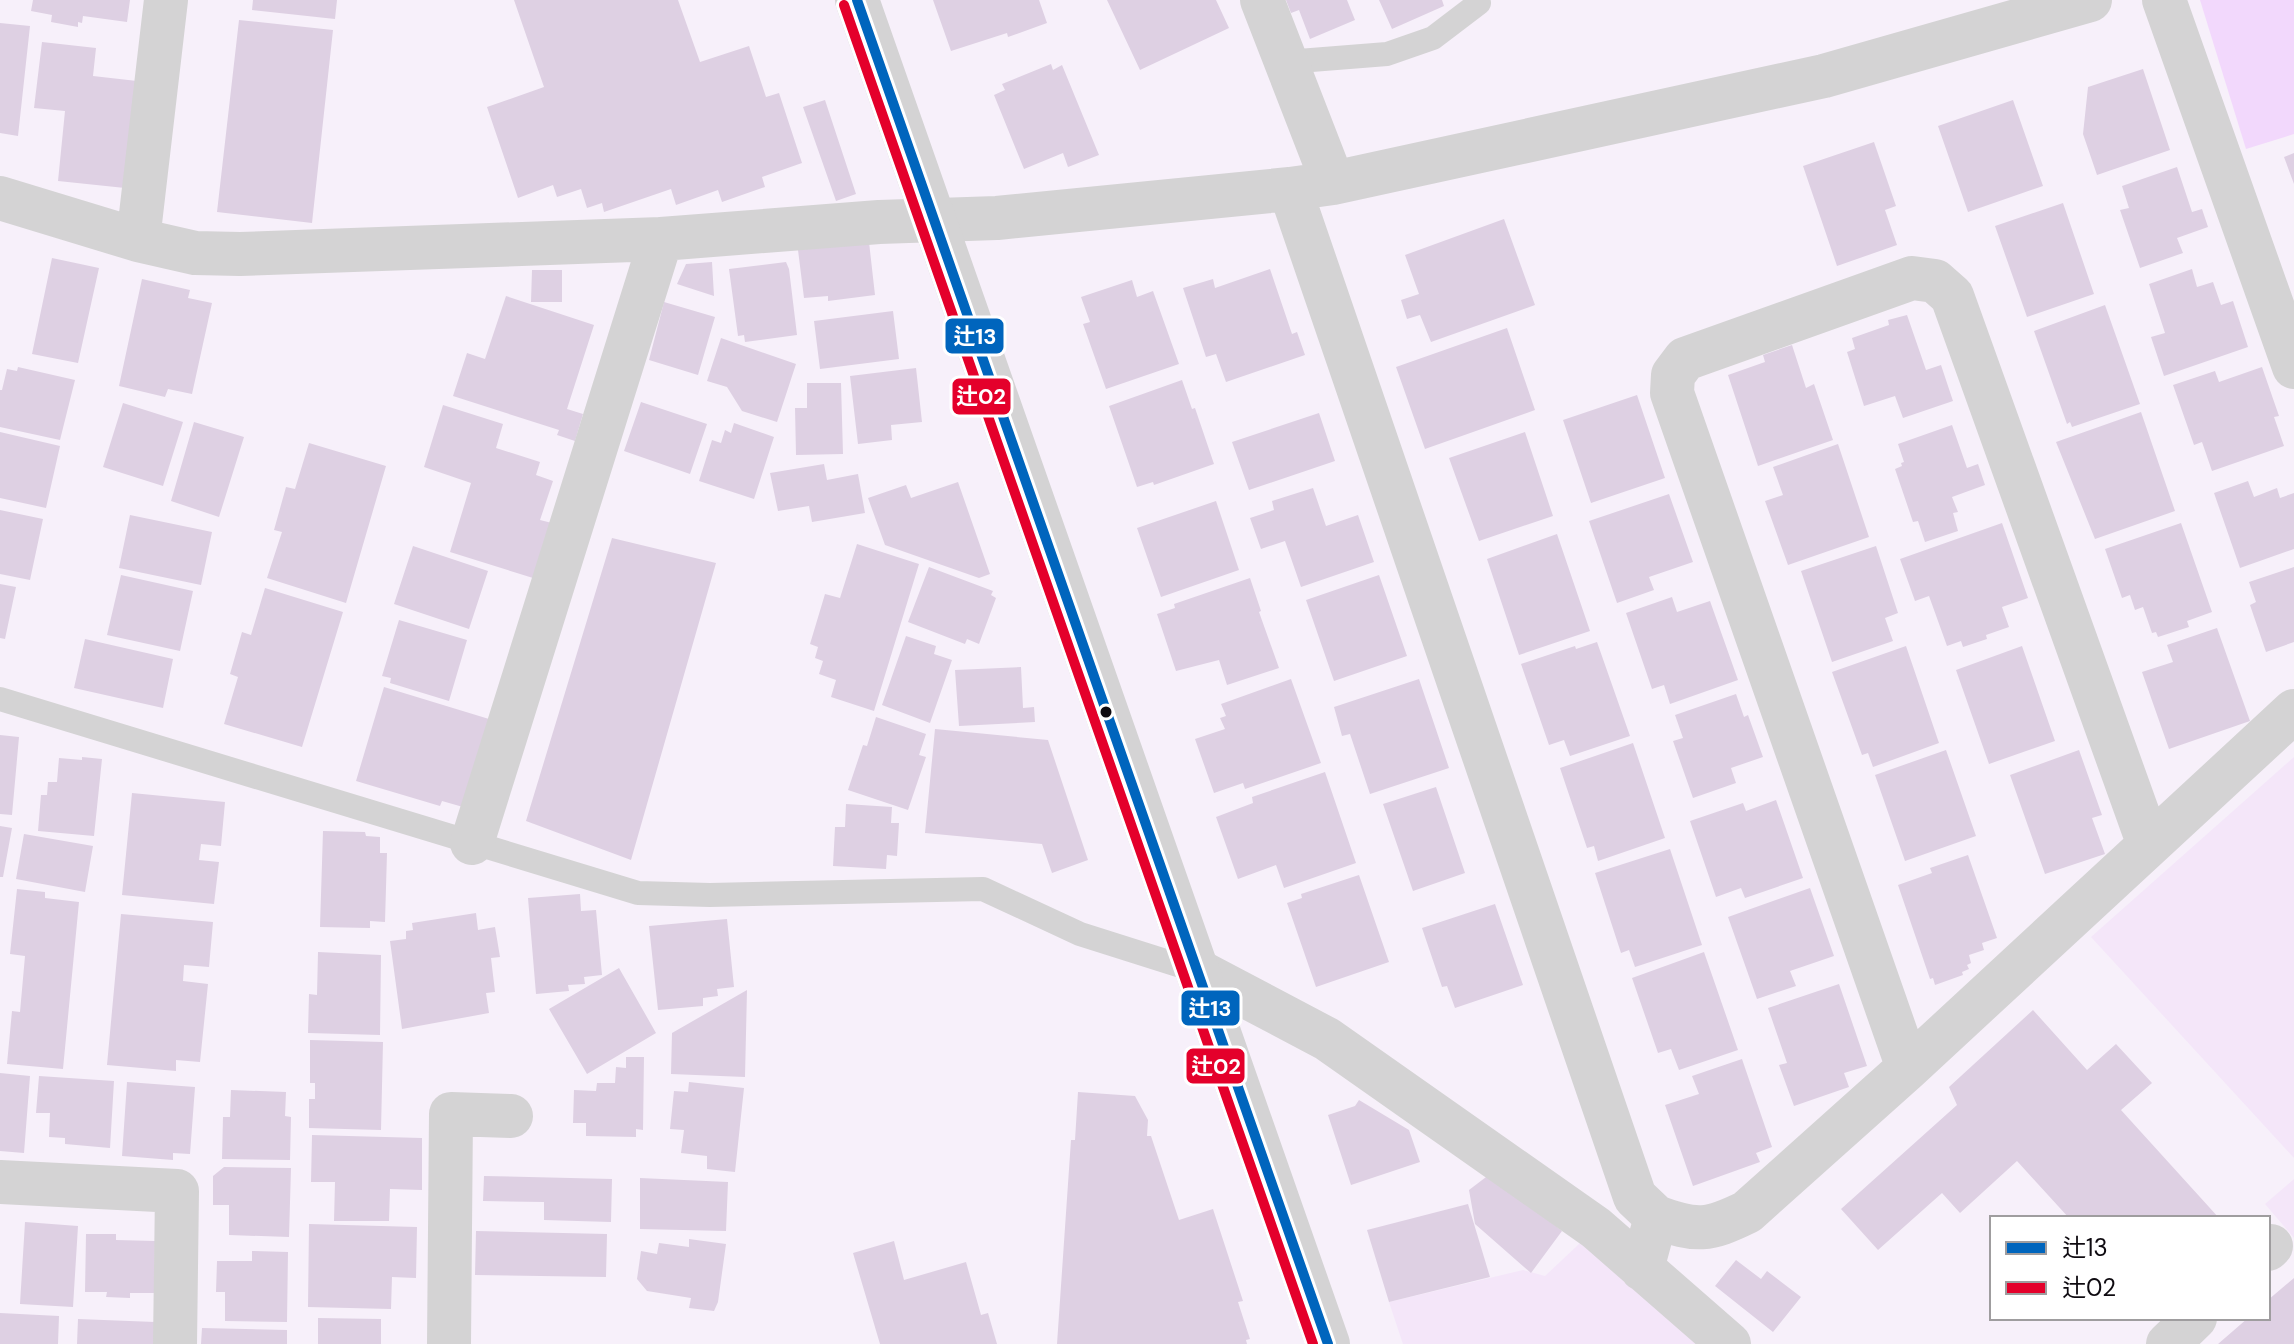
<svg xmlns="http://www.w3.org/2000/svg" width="2294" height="1344" font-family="'DM Sans','Noto Sans JP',sans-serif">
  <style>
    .built { fill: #f4e6f9 }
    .green { fill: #f2d8fc }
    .building { fill: #ded0e3 }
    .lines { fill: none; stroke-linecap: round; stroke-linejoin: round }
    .lane { stroke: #d4d3d4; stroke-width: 24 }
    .street { stroke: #d4d3d4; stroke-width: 44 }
    .secondary { stroke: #d4d3d4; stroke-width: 44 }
    .bus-1-casing { stroke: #fff; stroke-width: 16 }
    .bus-2-casing { stroke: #fff; stroke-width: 16 }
    .bus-1 { stroke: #0065bd; stroke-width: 10 }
    .bus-2 { stroke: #e4002b; stroke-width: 10 }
    .bus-dot { fill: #0e0a10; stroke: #fff; stroke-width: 3 }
    .line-badge { stroke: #fff; stroke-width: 3 }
    .badge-label { font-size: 22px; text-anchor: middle; font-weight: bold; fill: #fff }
  </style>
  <rect width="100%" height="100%" fill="#f7f0fa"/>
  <path class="built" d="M2294,757V1158L2091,937Z
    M2294,1179V1238L2265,1204Z
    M1596,1228L1729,1344H1403L1389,1302L1523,1270L1545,1276Z"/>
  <path class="green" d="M2200,0H2294V134L2246,149Z"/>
  <path class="building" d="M33,0H130L127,22L83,16L82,23L78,22V27L51,22L52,15L31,11Z
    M253,0H337L335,19L252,10Z
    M514,0H678L700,62L749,46L766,97L779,93L802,163L762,177L765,187L722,202L718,190L676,205L671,189L604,212L602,203L587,208L581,189L557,197L553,185L518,198L487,107L544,87Z
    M933,0H1039L1047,23L1008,37L1007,33L951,51Z
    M1107,0H1216L1229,28L1140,70Z
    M1286,0H1347L1355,20L1310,39L1299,10L1291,13Z
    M1379,0H1442L1444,6L1392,29Z
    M239,20L333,30L312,223L217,212Z
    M0,23L30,26L18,136L0,133Z
    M42,42L96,48L93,76L137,81L125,188L58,181L65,111L34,108Z
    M1051,64L1053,70L1062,65L1099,155L1068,167L1063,153L1024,169L994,95L1005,90L1002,84Z
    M2143,69L2170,150L2097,175L2083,134L2088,87Z
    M825,100L856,194L836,201L803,107Z
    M2013,100L2043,186L1968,212L1938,126Z
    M1874,142L1896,206L1885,210L1897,245L1837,266L1803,166Z
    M2294,153V184L2284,157Z
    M2177,167L2192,212L2202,209L2208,227L2177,238L2183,253L2140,268L2120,210L2129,208L2122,186Z
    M2063,203L2094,294L2027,317L1995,226Z
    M1504,219L1535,305L1431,342L1420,315L1407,319L1401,300L1419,294L1405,255Z
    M869,242L875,295L828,301V296L804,298L798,250Z
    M52,258L99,268L78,363L32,354Z
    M712,262L714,296L677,284L686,264Z
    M786,262L789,269L797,335L745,342L744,335L738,336L729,269Z
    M1270,269L1292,334L1297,332L1305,355L1226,382L1216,354L1206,357L1183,288L1213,279L1215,288Z
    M2192,269L2197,287L2213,282L2221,305L2233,301L2248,347L2164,376L2151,337L2165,333L2149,284Z
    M532,270H562V302H531Z
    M142,279L190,290L188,298L212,303L192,394L168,389L165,397L119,386Z
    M1132,280L1137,297L1153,291L1179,364L1106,389L1083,324L1090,322L1081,297Z
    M506,296L594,325L567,409L583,414L575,441L557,435L559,430L453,396L467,353L485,359Z
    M664,302L715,317L698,375L649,360Z
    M2105,305L2140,404L2072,427L2070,422L2067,424L2034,331Z
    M893,311L899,359L820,369L814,321Z
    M1907,315L1926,370L1941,365L1953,401L1903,418L1895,396L1864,406L1847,352L1855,349L1852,338L1889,325L1888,320Z
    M1507,328L1535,410L1425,449L1396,367Z
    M721,338L796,364L777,422L742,411L727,387L707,381Z
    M1792,345L1806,388L1814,384L1833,440L1758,466L1728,375L1765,362L1763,355Z
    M18,367L75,380L60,440L0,427V390H2L7,369L17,371Z
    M2262,367L2279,416L2274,417L2284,446L2212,471L2202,442L2194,445L2173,385L2215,371L2219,382Z
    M916,368L922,422L891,425L892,440L858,444L850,376Z
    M1182,380L1192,409L1195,408L1214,464L1154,485L1153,482L1137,487L1109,406Z
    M807,383H841L843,454L796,455L795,408H807Z
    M1637,395L1665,478L1591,503L1563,420Z
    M641,402L707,424L690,474L624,451Z
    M123,403L183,422L163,486L103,467Z
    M443,405L503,424L496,448L540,462L536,475L553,481L540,520L552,523L533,578L450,552L471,483L424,467Z
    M2141,412L2175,511L2095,539L2056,442Z
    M1319,413L1335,461L1249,490L1232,442Z
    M194,422L244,437L219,517L171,501Z
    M734,423L774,437L754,499L699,481L712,440L721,443L725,430L731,433Z
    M1952,425L1967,468L1978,464L1985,485L1952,497L1958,512L1953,513L1958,531L1925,542L1918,521L1913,522L1895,469L1902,466L1901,463L1904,462L1898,444Z
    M0,432L60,446L46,508L0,498Z
    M1525,432L1553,516L1479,541L1449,458Z
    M309,443L386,466L346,603L267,578L282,532L274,530L286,487L295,489Z
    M1838,444L1869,537L1788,565L1765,501L1783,495L1773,467Z
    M824,464L827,480L858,474L865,513L812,522L809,506L778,511L770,473Z
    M2248,481L2254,497L2277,488L2280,498L2294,493V549L2240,568L2214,493Z
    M958,482L990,574L979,578L885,545L868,498L906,485L911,498Z
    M1313,488L1326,526L1358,515L1374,562L1301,587L1285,541L1261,549L1250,518L1274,510L1272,501Z
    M1669,494L1693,562L1649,577L1654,590L1617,603L1589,521Z
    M1216,501L1239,570L1161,597L1137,528Z
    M0,510L43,519L30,580L0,574Z
    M130,515L212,532L201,585L119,568Z
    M2002,523L2028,598L2002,607L2009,627L1986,635L1987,639L1963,647L1961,641L1947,646L1929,596L1915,601L1900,559Z
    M2181,523L2212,612L2187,621L2189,627L2158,637L2156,632L2152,633L2143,607L2135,610L2130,595L2122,598L2105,549Z
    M1557,534L1590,631L1519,655L1487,559Z
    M612,538L716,563L631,860L526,821Z
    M857,544L919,564L874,711L831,697L836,680L819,674L823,661L815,658L818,647L810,644L825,594L840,598Z
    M413,546L488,571L469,629L394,604Z
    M1876,546L1898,613L1885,618L1893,641L1832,662L1801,571Z
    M929,567L993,591L991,595L996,598L979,644L967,639L965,644L908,622Z
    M2294,567V642L2266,652L2250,605L2256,602L2249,582Z
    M121,575L193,591L180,651L107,635Z
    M1379,575L1407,656L1334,681L1306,600Z
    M1250,578L1261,611L1259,612L1279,668L1227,685L1219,660L1176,671L1157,614L1175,608L1174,604Z
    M0,584L16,587L5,639L0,638Z
    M265,588L343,612L302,747L224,724L238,677L230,674L242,632L251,635Z
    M1672,597L1677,612L1710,601L1738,680L1670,704L1664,685L1652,689L1626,613Z
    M399,620L467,640L449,701L390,683L391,678L382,676Z
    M2217,628L2250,721L2169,749L2142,672L2173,662L2167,645Z
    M906,636L936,646L934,654L952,660L930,723L882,705Z
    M85,639L173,659L163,708L74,688Z
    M1597,642L1630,736L1570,756L1564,740L1549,745L1521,664L1575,646L1576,649Z
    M1906,646L1939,743L1873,767L1868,753L1862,755L1832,672Z
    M2022,646L2055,741L1989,764L1956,670Z
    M1021,667L1023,708L1034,707L1035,722L959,726L955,670Z
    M1291,679L1321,763L1245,789L1243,783L1214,793L1195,739L1225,729L1220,718L1226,716L1221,704Z
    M1419,679L1449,768L1370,794L1350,734L1342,736L1334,707Z
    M384,687L489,719L463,807L442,801L440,806L356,781Z
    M1736,694L1744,717L1748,715L1763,757L1731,768L1736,783L1693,798L1673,741L1683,738L1675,715Z
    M876,717L926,734L919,755L926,757L908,810L848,790L863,745L867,746Z
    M935,729L1048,740L1088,860L1052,873L1042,844L925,833Z
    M0,735L19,737L12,815L0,814Z
    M1633,743L1665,838L1598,861L1594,846L1587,848L1560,768Z
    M1946,750L1976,836L1905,861L1875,775Z
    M2079,750L2102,815L2092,818L2105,854L2045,874L2010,775Z
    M82,757L102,759L94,836L38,831L41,795H47L48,782H57L59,758L82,760Z
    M1325,772L1356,863L1284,888L1276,865L1238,879L1216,817L1253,803L1252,797Z
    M1436,787L1465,873L1413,891L1383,804Z
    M132,793L225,802L221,846L201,844L199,860L219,862L214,904L122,895Z
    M1776,800L1803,878L1745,898L1741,888L1716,897L1690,821L1743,803L1746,811Z
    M846,804L892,807L891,823H899L897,856L887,855L886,869L833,866L835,827H845Z
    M0,826L12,828L3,877H0Z
    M323,831L365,832L366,836L380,837V853H387L385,922L370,921V928L320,927Z
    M24,834L93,846L85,892L16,879Z
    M1670,849L1702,945L1635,967L1629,950L1621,953L1595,873Z
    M1968,855L1997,938L1982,943L1984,950L1969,955L1971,963L1967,965L1969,969L1962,972L1963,975L1935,985L1933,978L1930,979L1898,885L1932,873L1930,868Z
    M1359,875L1389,962L1316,987L1287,903L1302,898L1301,894Z
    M1810,888L1834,956L1790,971L1796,986L1757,999L1728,917Z
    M17,889L45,892V898L79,902L63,1069L7,1064L12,1011L20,1012L25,956L10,954Z
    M580,894L581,911L596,910L602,975L584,977L585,984L568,985L569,991L536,994L528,898Z
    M1495,904L1523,985L1455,1008L1447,986L1442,987L1422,928Z
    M476,913L478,930L495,927L500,957L491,958L495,992L486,993L489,1013L402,1029L390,941L406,939V931L413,930L412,923Z
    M121,914L213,922L209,967L184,965L183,981L208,984L200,1062L176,1060V1071L107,1065Z
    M727,919L734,987L717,989L718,996L703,998V1006L658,1010L649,926Z
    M318,952L381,955L380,1035L308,1033L309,994L317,995Z
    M1704,952L1738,1050L1679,1070L1671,1049L1658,1053L1632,978Z
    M619,968L656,1033L587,1074L549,1009Z
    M1839,984L1867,1066L1844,1073L1849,1087L1794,1106L1779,1065L1787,1063L1768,1008Z
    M747,990L745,1077L671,1074L672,1033Z
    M2033,1010L2087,1070L2116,1044L2152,1083L2121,1110L2219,1218H2069L2017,1161L1960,1213L1942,1193L1878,1250L1841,1209L1957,1105L1949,1087Z
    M310,1040L383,1042L381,1130L309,1128V1099H315V1083H310Z
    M626,1057H644L643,1130L636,1129V1137L586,1136V1123H573L574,1090L596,1091L597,1083H615L616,1067L626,1068Z
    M1742,1059L1772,1147L1756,1153L1760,1162L1693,1186L1665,1105L1699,1094L1692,1076Z
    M0,1073L30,1076L24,1153L0,1151Z
    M39,1076L114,1081L110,1148L65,1144V1138L49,1137L50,1113H36Z
    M127,1082L195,1087L190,1154L173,1153V1160L122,1156Z
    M689,1082L744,1088L735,1172L707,1169V1156L681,1153L684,1130L670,1129L674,1091L688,1092Z
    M231,1090L286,1092L285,1116L291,1117L290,1160L222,1159L223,1117H230Z
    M1078,1092L1135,1096L1148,1120L1147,1136H1151L1179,1220L1213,1209L1243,1301L1238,1302L1250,1339L1246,1340L1247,1344H1057L1071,1140H1075Z
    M1359,1100L1409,1130L1420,1162L1351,1185L1328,1115L1355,1106Z
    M312,1135L422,1138V1190L390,1189L389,1221H334L335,1182H311Z
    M224,1167L291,1168L289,1237L229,1235V1205H213V1176Z
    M1490,1174L1562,1231L1531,1273L1475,1224L1469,1190Z
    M484,1176L612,1179L611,1222L544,1220V1202L483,1201Z
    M640,1178L728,1182L726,1231L640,1229Z
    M1468,1204L1490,1277L1389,1302L1367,1230Z
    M25,1222L78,1226L73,1307L20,1304Z
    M309,1224L417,1227L416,1278L392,1277L391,1309L308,1307Z
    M476,1231L607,1234L606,1277L475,1275Z
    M86,1234H116V1240L155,1241L154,1293H130V1298L106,1297L107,1292H85Z
    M689,1239L726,1244L718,1302L714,1311L689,1308L691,1298L647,1291L637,1279L641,1251L657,1254L659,1243L689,1247Z
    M894,1241L904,1280L966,1262L981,1315L988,1313L997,1344H880L853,1253Z
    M252,1251L288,1252L287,1322L225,1321V1292H216L217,1261H252Z
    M1736,1260L1761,1279L1767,1271L1801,1297L1773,1332L1715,1286Z
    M2294,1278V1344H2218L2248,1318H2268V1300Z
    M0,1313L59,1316L58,1344H0Z
    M318,1318L381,1319V1344H318Z
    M78,1319L155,1322V1344H77Z
    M202,1328L287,1330V1344H201Z"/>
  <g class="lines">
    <path class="lane" d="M1286,62L1387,54L1433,38L1479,3L1478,0
      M0,699L638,893L710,895L983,889L1080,934L1200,972"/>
    <path class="street" d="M1262,0L1333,183
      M2164,0L2294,367
      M1290,189L1635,1197L1656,1217
      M0,198L138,240L195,253L240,254L661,239L879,222L997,218L1290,189L1333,183L1824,76L2090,0
      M138,240L166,0
      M472,843L661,239
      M1200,972L1327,1039L1596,1228L1729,1344
      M1908,1068L1672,393L1673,375L1685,359L1912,278L1935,281L1952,296L2149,845
      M0,1182L177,1191L175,1344
      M2268,1249L2271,1246
      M1642,1269L1656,1217C1697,1232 1708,1231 1747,1212L1908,1068L2294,711
      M449,1344L451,1114L511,1116
      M2168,1344L2195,1318"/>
    <path class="secondary" d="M857,0L1328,1344"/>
    <defs>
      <path id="bus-1" d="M857,0L1328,1344"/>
      <path id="bus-2" d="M844,5L1313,1344"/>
    </defs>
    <use href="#bus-1" class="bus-1-casing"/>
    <use href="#bus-2" class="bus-2-casing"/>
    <use href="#bus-1" class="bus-1"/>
    <use href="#bus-2" class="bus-2"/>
  </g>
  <circle class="bus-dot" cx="1106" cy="712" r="7"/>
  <g class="line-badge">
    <rect x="944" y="317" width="61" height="38" rx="8" fill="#0065bd"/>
    <rect x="951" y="377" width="61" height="39" rx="8" fill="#e4002b"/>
    <rect x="1180" y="989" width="61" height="38" rx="8" fill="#0065bd"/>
    <rect x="1185" y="1047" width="61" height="38" rx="8" fill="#e4002b"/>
  </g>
  <g class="badge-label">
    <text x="975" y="344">辻13</text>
    <text x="981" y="404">辻02</text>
    <text x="1210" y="1016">辻13</text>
    <text x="1216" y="1074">辻02</text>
  </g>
  <rect x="1990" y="1216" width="280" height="104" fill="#ffffff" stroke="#9f9d9f" stroke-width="2"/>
  <rect x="2006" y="1242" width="40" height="12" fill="#0065bd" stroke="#9f9d9f" stroke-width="2"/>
  <text x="2062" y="1256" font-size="24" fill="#0e0a10">辻13</text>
  <rect x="2006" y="1282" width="40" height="12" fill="#e4002b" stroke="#9f9d9f" stroke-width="2"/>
  <text x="2062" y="1296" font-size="24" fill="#0e0a10">辻02</text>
</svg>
